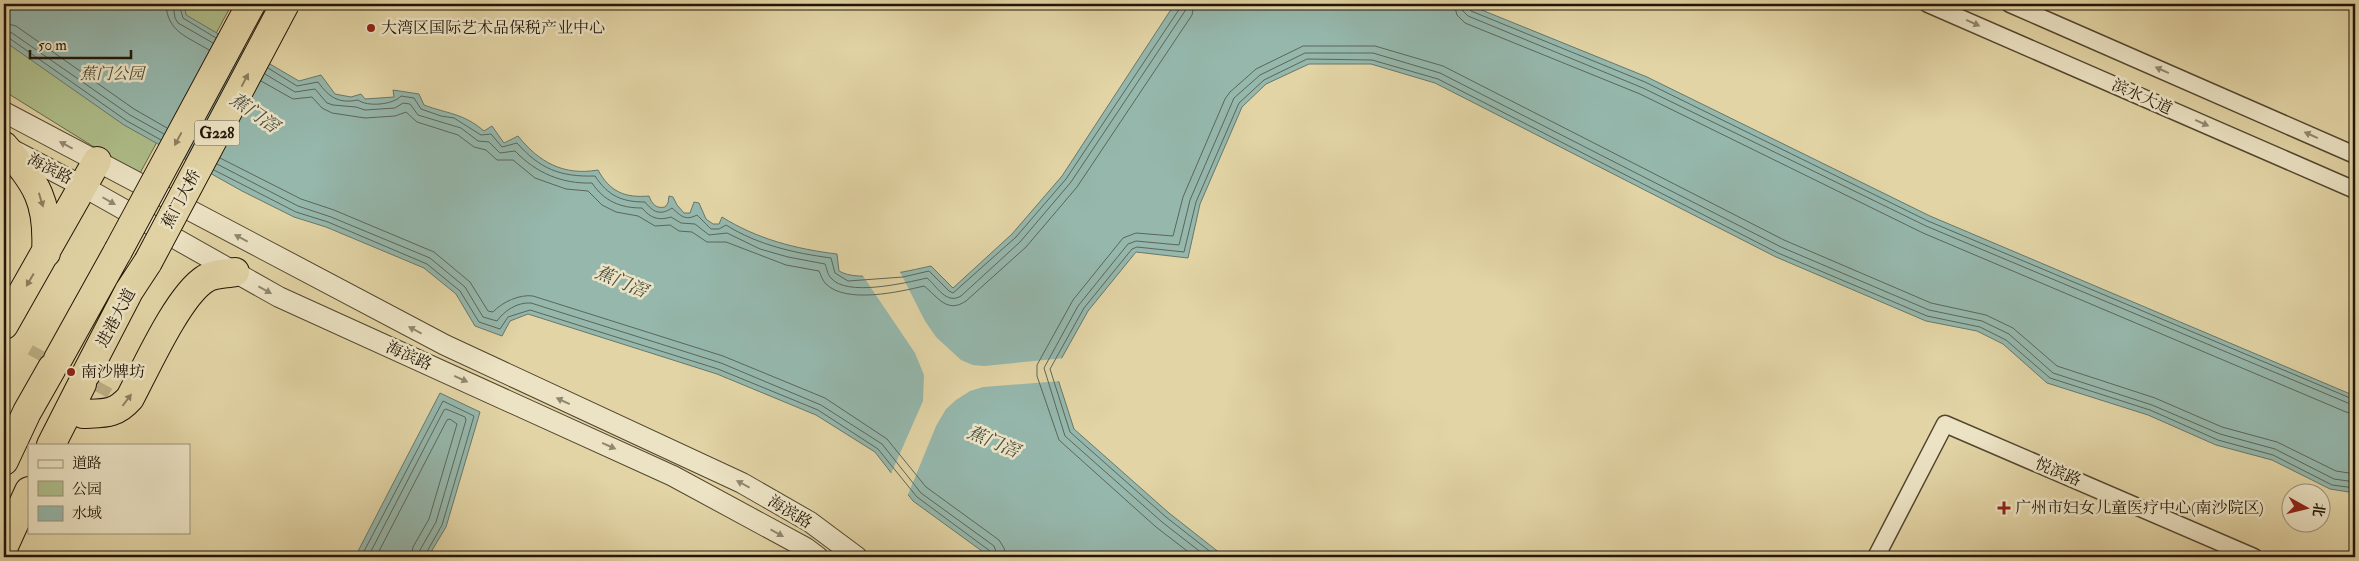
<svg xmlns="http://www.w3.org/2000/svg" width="2359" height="561" font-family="'IM FELL Double Pica','Noto Serif SC',serif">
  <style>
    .green { fill: #aebe8a; stroke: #686a48 }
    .water { fill: #95b7ac; stroke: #67776a }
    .pier { fill: #e2d4a5 }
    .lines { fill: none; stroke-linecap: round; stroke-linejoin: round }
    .shore { stroke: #5c665a; stroke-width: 1 }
    .trunk-tunnel { stroke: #bcae85; stroke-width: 28; stroke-dasharray: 28 14; stroke-linecap: butt }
    .minor-casing { stroke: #52462e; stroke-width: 19 }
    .tertiary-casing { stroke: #52462e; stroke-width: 22 }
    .trunk-casing { stroke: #221607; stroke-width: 30 }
    .minor { stroke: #ece3c4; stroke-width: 16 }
    .tertiary { stroke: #ece3c4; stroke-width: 20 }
    .trunk { stroke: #e2d4a5; stroke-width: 28 }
    .trunk-bridge-casing { stroke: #221607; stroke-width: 30; stroke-linecap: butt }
    .trunk-bridge { stroke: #e2d4a5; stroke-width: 28 }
    .oneway { fill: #91876f }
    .oneway2 { fill: #8c7e5e }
    .poi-dot { fill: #8f2418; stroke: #ece3c4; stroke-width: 2 }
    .labels { text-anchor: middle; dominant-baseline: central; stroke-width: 5; stroke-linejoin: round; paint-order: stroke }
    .shield { fill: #ece3c4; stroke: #5f5440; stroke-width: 1 }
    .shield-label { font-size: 15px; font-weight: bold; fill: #221607 }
    .poi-label { font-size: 16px; fill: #221607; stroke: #ece3c4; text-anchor: start }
    .park-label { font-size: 16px; font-style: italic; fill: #4c482e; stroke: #ece3c4 }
    .street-label { font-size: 16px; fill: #221607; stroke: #ece3c4 }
    .water-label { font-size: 18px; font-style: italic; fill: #4a4e41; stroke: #ece3c4 }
  </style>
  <rect width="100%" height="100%" fill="#e2d4a5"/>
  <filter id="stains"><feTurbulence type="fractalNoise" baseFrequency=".004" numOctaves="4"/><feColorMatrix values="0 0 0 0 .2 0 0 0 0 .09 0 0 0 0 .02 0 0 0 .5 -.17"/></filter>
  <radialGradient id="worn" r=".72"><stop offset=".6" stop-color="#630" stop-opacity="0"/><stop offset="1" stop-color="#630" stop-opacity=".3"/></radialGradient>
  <path class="green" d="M4,4H232L139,175L4,91Z"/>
  <path class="water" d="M4,4H184L186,15L299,81L321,75L335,94L351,97L361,94L365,99L394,97L393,90L419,94L424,105C448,114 463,113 484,131L492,126L504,143L518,136C539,162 563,176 598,170C610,192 625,198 649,196C652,204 656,209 665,207L668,203L669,196L673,197L677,205L684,213H690L694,202L699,203L706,219L713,224H719L722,217C757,239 796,249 837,254L839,271C859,283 908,271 931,266L953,288L1012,234L1062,176L1170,11L1178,4H1467L1647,77L1930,216L2355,396V493L2330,489L2272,460L2216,445L2148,415L2047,383L2003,344L1977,331L1926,321L1776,257L1435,83L1371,64H1309L1266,84L1242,107L1200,204L1188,258L1136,252L1088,311L1055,370L1074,429L1169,513L1225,557H990L913,501L875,452L816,415L717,374L528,314L510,321L502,336L475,326L456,294L424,268L326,227L294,217L242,191L124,125L4,41Z
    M440,393L480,412L446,527L428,557H355Z"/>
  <path class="pier" d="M899,270L925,321L936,337L961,360L973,365L984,366L1065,358L1058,370L1061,381L983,387L970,391L956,400L946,409L936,426L907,497L890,476L923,401L924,375L915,353L861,273Z"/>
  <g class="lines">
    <path class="shore" d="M166,4C167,32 188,37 209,50
      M173,4L175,18L178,23L213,43
      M179,4L183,18L216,38
      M1454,4L1457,15L1465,23L1640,94L1923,233L2346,412L2355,414
      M1461,4L1463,11L1468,16L1643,88L1926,226L2355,406
      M1468,4L1471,11L1645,82L1928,221L2355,400
      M4,23L16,26L134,109L167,128
      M4,31L12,33L130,115L164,134
      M4,37L9,38L127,121L161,140
      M268,68L297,86L318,82C329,97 338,104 358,100C367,107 393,105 401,96L414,98L421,109L441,116L454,118L481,135L491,134L502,147L517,143C540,169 560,177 595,176C608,196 622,202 645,202C653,212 660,216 672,208C681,216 685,221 697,215L711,229H719L726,225C758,245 794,253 831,258L835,273L848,281L903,277L929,271L949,291L953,293L1016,237L1066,179L1180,8L1181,4
      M265,74L295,92L315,89L327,103L333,105L356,107L365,110L395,108L403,103L410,104L418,115L461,128L478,141L489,142L500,153L515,151C536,173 562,184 592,183C604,201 620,208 642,208C650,218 659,221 671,217L681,223L695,224L709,235L727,233L760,249L788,257L825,264C827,268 827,274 831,278C846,297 905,283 927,278C937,286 946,305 961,296L1020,242L1071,182L1185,11L1187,4
      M261,81L293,99L312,97L322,108L332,113L365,118L395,116L406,112L417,122L458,135L474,147L486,150L497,160H513L535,178L566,189L588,191L602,205L616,212L638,216L655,226L670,225L679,231L692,232L707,242H726L786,265L819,271C821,275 822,280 826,284C846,304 899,292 924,286C938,297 947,314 966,301L1026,247L1077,187L1192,15L1194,4
      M220,158L301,199L334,210L434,252L470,282L488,311L493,312C502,302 520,294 533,296L723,356L825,398L887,439L926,487L999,540L1004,548L1006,557
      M217,164L298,206L331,217L430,258L465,287L483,317L497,321C504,311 517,302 531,303L721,363L821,405L882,444L921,493L994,546L998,557
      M214,170L296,212L328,222L427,264L460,291L479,322L500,329L508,317L530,310L718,369L818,410L878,449L917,497L990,551L992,557
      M361,557L443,401L474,416L442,525L424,557
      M368,557L444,410L446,409L465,417L466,420L436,522L420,550L418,557
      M376,557L447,420L450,419L457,424L429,519L413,547L411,557
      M1195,557L1156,527L1059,440L1037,376V365L1073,300L1123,238L1136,233L1173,236L1183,197L1225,99L1230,92L1256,69L1303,46H1375L1443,66L1784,240L1931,303L1986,315L2013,328L2057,366L2155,398L2222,427L2277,442L2336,471L2355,474
      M1207,557L1162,522L1065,436L1044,368L1078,306L1128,244L1136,241L1179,245L1190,200L1234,98L1260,75L1305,53H1373L1440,73L1781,247L1929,310L1982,321L2009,334L2053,373L2152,405L2220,434L2275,449L2334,479L2355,482
      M1217,557L1166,517L1070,432L1050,369L1084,308L1132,249L1137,247L1184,252L1196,202L1239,103L1264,80L1307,59L1372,60L1438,79L1778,253L1927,316L1980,327L2006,340L2050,378L2150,410L2218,440L2273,455L2332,485L2355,488"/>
    <path class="trunk-tunnel" d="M40,361L45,352
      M95,391L100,382"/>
    <defs>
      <path id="minor" d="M1928,4L2355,190
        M2010,4L2355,155
        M1876,557L1945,424L2254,557"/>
      <path id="tertiary" d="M4,112L445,345L742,483L810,522L857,557
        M11,149L84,187L279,297L673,476L806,548L818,557"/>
      <path id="trunk" d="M4,146C37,184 49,201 46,253
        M4,325L97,161
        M58,359L118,251
        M86,374L129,291L148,262
        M83,414C104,413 115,415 130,398C146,368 178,296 205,279C212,274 226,274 235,272
        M51,445L82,384
        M4,461L27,412L52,368
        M4,546L29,491"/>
    </defs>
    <use href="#minor" class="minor-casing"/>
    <use href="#tertiary" class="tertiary-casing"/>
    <use href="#trunk" class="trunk-casing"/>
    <use href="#minor" class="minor"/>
    <use href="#tertiary" class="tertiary"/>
    <use href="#trunk" class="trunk"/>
    <defs>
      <path id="trunk-bridge" d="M118,251L251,4
        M148,262L285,4"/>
    </defs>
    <use href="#trunk-bridge" class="trunk-bridge-casing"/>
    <use href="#trunk-bridge" class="trunk-bridge"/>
  </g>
  <defs><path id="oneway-solid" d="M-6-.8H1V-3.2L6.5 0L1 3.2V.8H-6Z" transform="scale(1.25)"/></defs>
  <g class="oneway">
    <use href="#oneway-solid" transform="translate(1973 23) rotate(24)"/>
    <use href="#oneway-solid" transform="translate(2162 70) rotate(-156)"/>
    <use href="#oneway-solid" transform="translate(2202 123) rotate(24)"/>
    <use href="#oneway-solid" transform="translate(2311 135) rotate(-156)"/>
    <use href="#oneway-solid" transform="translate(66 145) rotate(-152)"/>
    <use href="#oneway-solid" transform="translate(109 201) rotate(30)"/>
    <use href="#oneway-solid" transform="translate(241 238) rotate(-152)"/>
    <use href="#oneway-solid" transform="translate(265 290) rotate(29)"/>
    <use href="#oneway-solid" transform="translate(415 330) rotate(-152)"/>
    <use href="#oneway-solid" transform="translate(461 379) rotate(24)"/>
    <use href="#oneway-solid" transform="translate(563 401) rotate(-155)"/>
    <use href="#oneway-solid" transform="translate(609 446) rotate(24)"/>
    <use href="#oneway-solid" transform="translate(743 484) rotate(-152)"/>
    <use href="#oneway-solid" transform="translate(777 533) rotate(29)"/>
  </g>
  <g class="oneway2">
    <use href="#oneway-solid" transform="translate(245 80) rotate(-62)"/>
    <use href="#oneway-solid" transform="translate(178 139) rotate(118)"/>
    <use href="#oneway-solid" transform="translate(41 200) rotate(73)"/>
    <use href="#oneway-solid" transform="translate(30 280) rotate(120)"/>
    <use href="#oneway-solid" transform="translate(127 400) rotate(-53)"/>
  </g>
  <g class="poi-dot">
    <circle cx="371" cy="28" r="5"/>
    <circle cx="71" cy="372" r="5"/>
    <path d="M2001.5 500.5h5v5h5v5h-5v5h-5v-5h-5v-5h5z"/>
  </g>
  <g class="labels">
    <rect class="shield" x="194.5" y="120.5" width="45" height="25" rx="4"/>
    <g class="shield-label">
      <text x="217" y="133">G228</text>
    </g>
    <g class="poi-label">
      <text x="381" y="28">大湾区国际艺术品保税产业中心</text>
      <text x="81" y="372">南沙牌坊</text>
      <text x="2015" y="508">广州市妇女儿童医疗中心(南沙院区)</text>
    </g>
    <g class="park-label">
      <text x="112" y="74">蕉门公园</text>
    </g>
    <g class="street-label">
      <text transform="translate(2142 97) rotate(24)">滨水大道</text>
      <text transform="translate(50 169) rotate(27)">海滨路</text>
      <text transform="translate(181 199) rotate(-62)">蕉门大桥</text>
      <text transform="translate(116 318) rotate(-62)">进港大道</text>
      <text transform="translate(409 356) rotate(24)">海滨路</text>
      <text transform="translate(2058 472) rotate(23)">悦滨路</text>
      <text transform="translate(790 512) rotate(31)">海滨路</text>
    </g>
    <g class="water-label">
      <text transform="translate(254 113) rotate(35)">蕉门滘</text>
      <text transform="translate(621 282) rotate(23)">蕉门滘</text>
      <text transform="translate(993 442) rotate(23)">蕉门滘</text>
    </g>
  </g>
  <rect width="2359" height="561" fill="none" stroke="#e2d4a5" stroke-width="20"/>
  <rect x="5" y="5" width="2349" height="551" fill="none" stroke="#221607" stroke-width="2.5"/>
  <rect x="10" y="10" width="2339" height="541" fill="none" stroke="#221607"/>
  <rect x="28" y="444" width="162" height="90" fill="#ece3c4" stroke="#9b9178"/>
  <rect x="38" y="460" width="25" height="8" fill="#ece3c4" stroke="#9b9178"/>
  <text x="72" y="468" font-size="15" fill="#221607">道路</text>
  <rect x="38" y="481" width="25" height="15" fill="#aebe8a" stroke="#9b9178"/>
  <text x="72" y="494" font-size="15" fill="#221607">公园</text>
  <rect x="38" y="506" width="25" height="15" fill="#95b7ac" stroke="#9b9178"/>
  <text x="72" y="518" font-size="15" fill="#221607">水域</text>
  <g transform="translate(2306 508) rotate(98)"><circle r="24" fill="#ece3c4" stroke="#9b9178"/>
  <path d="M0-4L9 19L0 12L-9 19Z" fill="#8f2418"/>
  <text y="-8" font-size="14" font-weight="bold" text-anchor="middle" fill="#221607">北</text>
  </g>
  <path d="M30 50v8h101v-8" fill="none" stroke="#221607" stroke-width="2.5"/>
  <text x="38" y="50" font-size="15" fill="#221607" stroke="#ece3c4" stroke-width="4" paint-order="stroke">50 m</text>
  <rect width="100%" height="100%" filter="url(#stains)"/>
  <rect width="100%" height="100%" fill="url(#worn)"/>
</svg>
